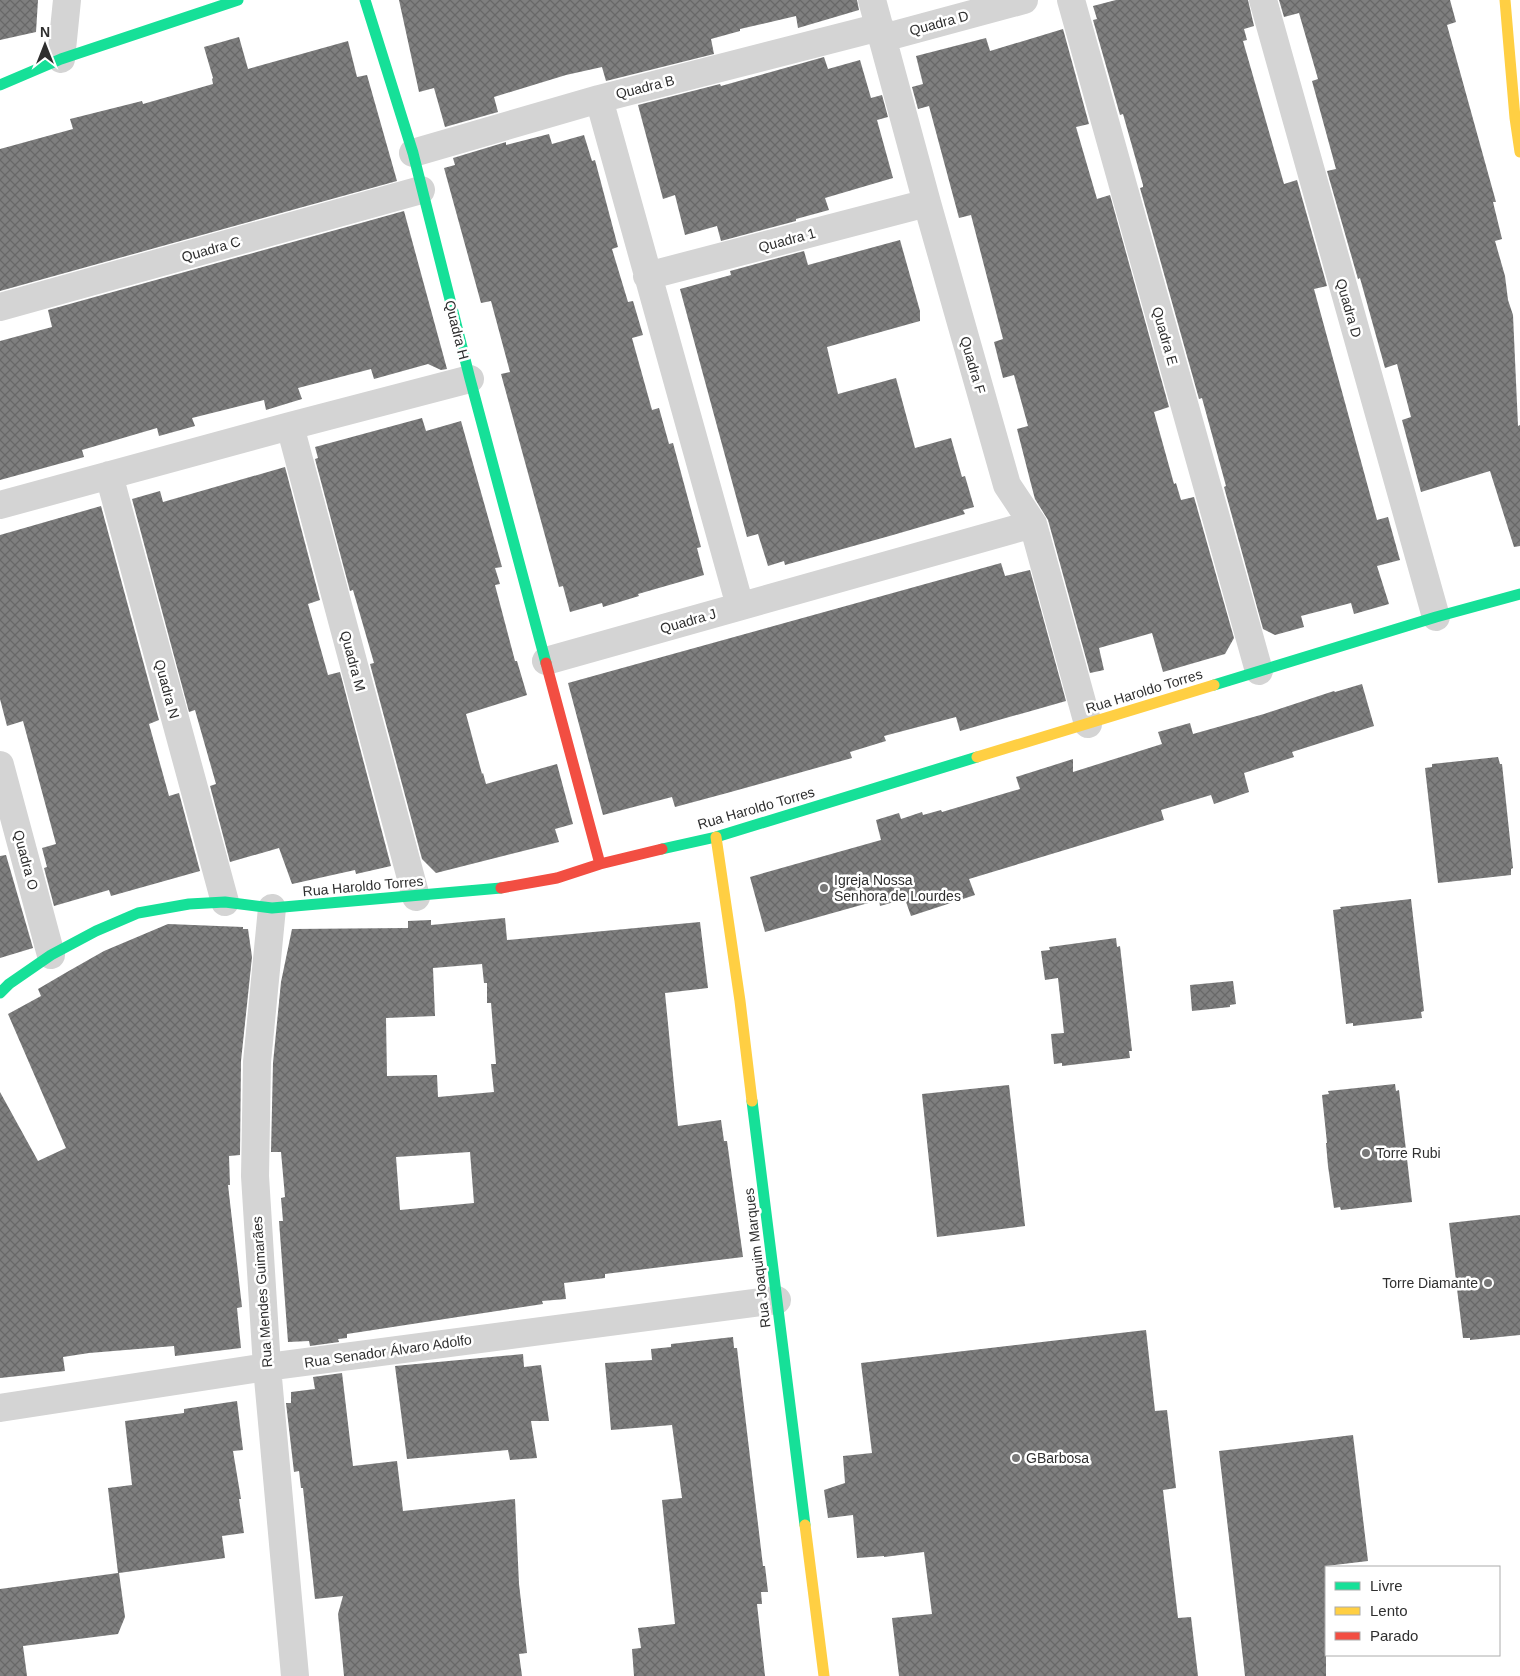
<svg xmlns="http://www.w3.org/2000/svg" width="1520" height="1676" font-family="Helvetica,sans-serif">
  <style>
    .building { fill: url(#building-cross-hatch); fill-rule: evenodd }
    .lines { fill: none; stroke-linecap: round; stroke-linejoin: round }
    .street { stroke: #d4d4d4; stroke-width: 28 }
    .fast { stroke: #16e098; stroke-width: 11 }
    .slow { stroke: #ffcf43; stroke-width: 11 }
    .jam { stroke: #f24e42; stroke-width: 11 }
    .poi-dot { fill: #787878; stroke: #fff; stroke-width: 2 }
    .labels { text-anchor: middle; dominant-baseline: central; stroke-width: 5; stroke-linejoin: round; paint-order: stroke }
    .street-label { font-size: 14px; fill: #2f2f2f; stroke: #fff }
    .poi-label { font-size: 14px; fill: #2f2f2f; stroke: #fff; text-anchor: start }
  </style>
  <defs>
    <pattern id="building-cross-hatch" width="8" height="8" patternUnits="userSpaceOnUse" patternTransform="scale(1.25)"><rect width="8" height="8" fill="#7f7f7f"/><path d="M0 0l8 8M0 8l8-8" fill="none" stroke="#686868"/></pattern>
  </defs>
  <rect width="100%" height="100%" fill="#fff"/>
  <path class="building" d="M0,0H38L36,32L0,40Z
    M399,0H857L859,10L798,28L796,16L740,29V31L711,39L714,54L606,81L602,67L566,75L494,97L498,112L445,127L434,88L419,92Z
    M1116,0H1248L1254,26L1244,29L1247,40L1243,41L1284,184L1297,180L1327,286L1314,289L1377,520L1388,517L1400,560L1377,566L1389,604L1354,614L1351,603L1301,616L1304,627L1275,635L1263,629L1224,487L1226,486L1202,398L1199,399L1140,188L1143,187V185L1123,114L1120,115L1093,20L1097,19L1093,6Z
    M1279,0H1450L1456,22L1447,25L1496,202H1493L1502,239L1495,241L1505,276L1508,300L1513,315L1518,426L1520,425V546L1514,547L1490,471L1421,492L1402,420L1411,417L1397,364L1385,368L1360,278L1358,279L1327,171L1336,169L1312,81L1318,79L1299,13L1284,17Z
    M1063,29L1089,124L1076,127L1097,199L1110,195L1169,407L1154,412L1174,484L1176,483L1181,500L1194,497L1234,638L1225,654L1163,672L1152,633L1099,648L1104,670L1090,673L1048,520L1035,499L1031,484L1017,429L1028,426L1014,375L1003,378L994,342L1003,339L971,215L959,218L929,106L918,109L912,87L923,84L916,56L986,38L990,51Z
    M239,37L248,69L348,41L357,77L367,75L397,181L0,291V149L73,129L70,119L142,101L143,104L213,84L212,79L213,78L204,47Z
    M824,57L828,69L860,60L871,98L882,95L888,117L877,120L893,178L825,198L829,210L796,219V221L721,241L717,226L685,235L675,195L663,199L638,105L720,84L721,86Z
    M549,134L552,144L584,135L592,161L595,160L618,247L612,249L628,302L633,301L643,335L632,338L652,410L659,408L669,444L673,443L701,547L697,548L704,575L638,594L639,596L603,607L602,603L570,612L563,586L559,587L501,374L510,372L491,301L481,303L444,168L455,165L453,158L506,142V145Z
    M404,211L447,369L441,370L428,364L374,379L371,369L298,388L302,399L266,410L264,400L192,418L195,426L159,436L157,428L82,450L84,457L0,480V341L52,327L48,310Z
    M900,240L920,311V321L827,347L838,394L896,378L915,448L951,438L962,477L965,476L974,507L963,510L965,514L893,535L785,565L784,561L768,566L758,534L747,537L680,289L731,275L730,271L804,251L808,265Z
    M422,418L426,431L461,421L502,567L495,568L500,584L495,585L515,661H517L527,695L466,714L482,774L483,773L486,784L557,764L573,824L555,829L559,842L436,873L422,859L370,664L374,663L353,590L350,591L315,459L318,458L315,447Z
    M285,467L320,600L308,604L328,675L340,672L391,866L356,874L355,870L292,884L279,848L230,862L210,786L216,784L195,710L189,712L132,499L160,491L163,502Z
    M101,506L159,720L149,724L169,796L179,793L200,871L111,896L109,890L54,906L44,868L47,867L42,848L56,844L23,721L7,726L0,699V535Z
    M1001,563L1005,576L1030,570L1066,701L960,731L956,717L884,736L886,741L850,752L852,758L727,793L675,807L672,797L603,815L568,683Z
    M1362,684L1374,726L1292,752L1294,757L1244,773L1249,792L1214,804L1211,795L1161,810L1164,820L969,879L975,895L911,916L905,899L880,906L879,900L765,932L750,877L881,840L876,820L899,813L901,819L922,812L923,815L941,810L942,812L1020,789L1016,777L1051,766L1073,759V772L1162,744L1158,732L1190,723L1193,734L1264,714L1334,691L1335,692Z
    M1498,757L1500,764H1502L1513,868L1511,869V875L1438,883L1425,768L1432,767V764Z
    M6,855L33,948L0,958V856Z
    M1411,899L1424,1011L1421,1012L1422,1018L1353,1026V1023L1346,1024L1333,910L1341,909L1340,907Z
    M505,918L507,940L700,922L708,988L665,993L678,1126L721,1120L724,1141H727L743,1257L605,1274V1278L564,1283L566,1299L542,1301L543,1304L347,1334V1338L338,1339L339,1342L310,1346L309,1341L288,1342L279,1221H283L281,1198L285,1197L281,1152H271L273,1063L281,982L292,929L408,928V921L431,920V925ZM482,964L484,983H487V1003H491L496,1064H491L494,1092L438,1097L437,1075L387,1076L386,1018L435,1016L433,968ZM470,1152L474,1203L400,1210L396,1157Z
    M168,924L243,927V929H248L252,957L241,1061L240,1155L229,1156L230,1185H228L242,1307L237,1308L241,1348L175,1356L174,1346L89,1353L63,1357L65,1371L0,1378V1092L38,1161L66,1148L8,1014L41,996L38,989L67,972L104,951Z
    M1116,938L1117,947L1120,946L1132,1051H1129L1130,1058L1062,1066V1063L1054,1064L1051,1034L1064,1033L1058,978L1045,980L1041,951L1050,950L1049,947Z
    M1233,981L1236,1004L1230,1005V1007L1192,1011L1190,985Z
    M1395,1084L1396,1091L1399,1090L1412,1202L1341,1210L1340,1207L1334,1208L1328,1166L1326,1143H1327L1322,1095L1329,1094L1328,1091Z
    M1009,1085L1025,1226L937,1237L922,1094Z
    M1520,1215V1335L1470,1340V1338H1463L1449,1223Z
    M1146,1330L1155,1411L1167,1410L1176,1488L1163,1490L1178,1618L1191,1617L1198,1676H899L892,1618L932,1614L924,1552L884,1557V1556L857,1558L853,1515L828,1518L824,1490L845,1483L843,1456L872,1453L861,1363Z
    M733,1337L734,1348H737L763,1566H765L768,1592H761L762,1604H757L765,1676H634L632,1649L641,1648L638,1628L675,1624L662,1500L682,1498L672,1425L611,1430L605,1363L652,1360L651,1349L671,1347V1344Z
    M523,1354L524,1367L541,1365L549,1421H531L537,1458L510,1460L508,1450L407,1459L395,1366Z
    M342,1373L353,1466L397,1461L403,1511L515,1499L519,1584L527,1653L519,1654L522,1676H344L338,1614L343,1596L315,1599L303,1488H301L299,1471L294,1472L286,1403H291V1392L315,1389L313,1377Z
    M237,1401L243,1450L233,1451L241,1499H239L244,1533L222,1536L225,1558L119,1573L125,1617L118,1634L23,1646L27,1676H0V1589L118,1573L108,1488L132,1485L125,1421L184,1413V1409Z
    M1353,1435L1368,1561L1326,1566V1676H1245L1219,1451Z"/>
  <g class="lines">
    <path class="street" d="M872,0L927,203L1007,485L1033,524L1088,724
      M1071,0L1259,671
      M1263,0L1436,617
      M883,38L1024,0
      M61,59L67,0
      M599,99L740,606
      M413,153L599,99L880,27
      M647,276L927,203
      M0,307L421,190
      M290,426L416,897
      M109,475L225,902
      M0,505L290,426L470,379
      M546,661L1033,524
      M0,765L51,955
      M272,908L257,1062L255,1176L267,1367L295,1676
      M0,1408L267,1367L777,1300"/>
    <path class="fast" d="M365,0L413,153L470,379L546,663
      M0,85L61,59L238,0
      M1214,685L1436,617L1520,594
      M662,849L716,837L977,757
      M0,993L9,984L51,955L96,931L138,913L189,904L225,902L272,908L501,888
      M752,1101L805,1525"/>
    <path class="slow" d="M1505,0L1515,118L1520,152
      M977,757L1214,685
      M716,837L740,1001L752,1101
      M805,1525L824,1676"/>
    <path class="jam" d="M546,663L600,864
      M501,888L557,878L600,864L662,849"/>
  </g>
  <g class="poi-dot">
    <circle cx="824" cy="888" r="5"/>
    <circle cx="1366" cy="1153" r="5"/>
    <circle cx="1488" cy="1283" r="5"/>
    <circle cx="1016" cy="1458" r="5"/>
  </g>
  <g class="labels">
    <g class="street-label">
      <text transform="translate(939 23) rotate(-15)">Quadra D</text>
      <text transform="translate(645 87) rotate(-14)">Quadra B</text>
      <text transform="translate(787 240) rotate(-15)">Quadra 1</text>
      <text transform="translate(211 249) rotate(-16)">Quadra C</text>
      <text transform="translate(1349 308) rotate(74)">Quadra D</text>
      <text transform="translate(457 330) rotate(76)">Quadra H</text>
      <text transform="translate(1165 336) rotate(74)">Quadra E</text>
      <text transform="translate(973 365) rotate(74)">Quadra F</text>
      <text transform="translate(688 621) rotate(-16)">Quadra J</text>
      <text transform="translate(353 661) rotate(75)">Quadra M</text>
      <text transform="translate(167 689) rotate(75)">Quadra N</text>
      <text transform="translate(1144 691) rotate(-17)">Rua Haroldo Torres</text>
      <text transform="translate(756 808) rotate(-16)">Rua Haroldo Torres</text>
      <text transform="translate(26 860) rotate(75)">Quadra O</text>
      <text transform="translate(363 886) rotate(-5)">Rua Haroldo Torres</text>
      <text transform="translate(757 1258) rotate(-97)">Rua Joaquim Marques</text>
      <text transform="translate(262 1292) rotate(-94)">Rua Mendes Guimarães</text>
      <text transform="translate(388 1351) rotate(-8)">Rua Senador Álvaro Adolfo</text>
    </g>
    <g class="poi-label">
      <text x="834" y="880">Igreja Nossa<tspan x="834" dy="16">Senhora de Lourdes</tspan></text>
      <text x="1376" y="1153">Torre Rubi</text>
      <text x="1478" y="1283" text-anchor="end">Torre Diamante</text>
      <text x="1026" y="1458">GBarbosa</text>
    </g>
  </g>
  <rect x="1325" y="1566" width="175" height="90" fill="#ffffff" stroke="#acacac"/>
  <rect x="1335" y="1582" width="25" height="8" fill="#16e098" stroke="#acacac"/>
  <text x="1370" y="1591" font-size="15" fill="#2f2f2f">Livre</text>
  <rect x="1335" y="1607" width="25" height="8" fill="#ffcf43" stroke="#acacac"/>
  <text x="1370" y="1616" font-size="15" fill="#2f2f2f">Lento</text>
  <rect x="1335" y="1632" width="25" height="8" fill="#f24e42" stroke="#acacac"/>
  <text x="1370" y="1641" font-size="15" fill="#2f2f2f">Parado</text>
  <g transform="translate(45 45)" stroke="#ffffff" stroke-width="4" paint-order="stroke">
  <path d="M0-4L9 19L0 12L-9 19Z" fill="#2f2f2f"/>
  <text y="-8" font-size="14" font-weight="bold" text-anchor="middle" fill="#2f2f2f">N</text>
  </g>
</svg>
